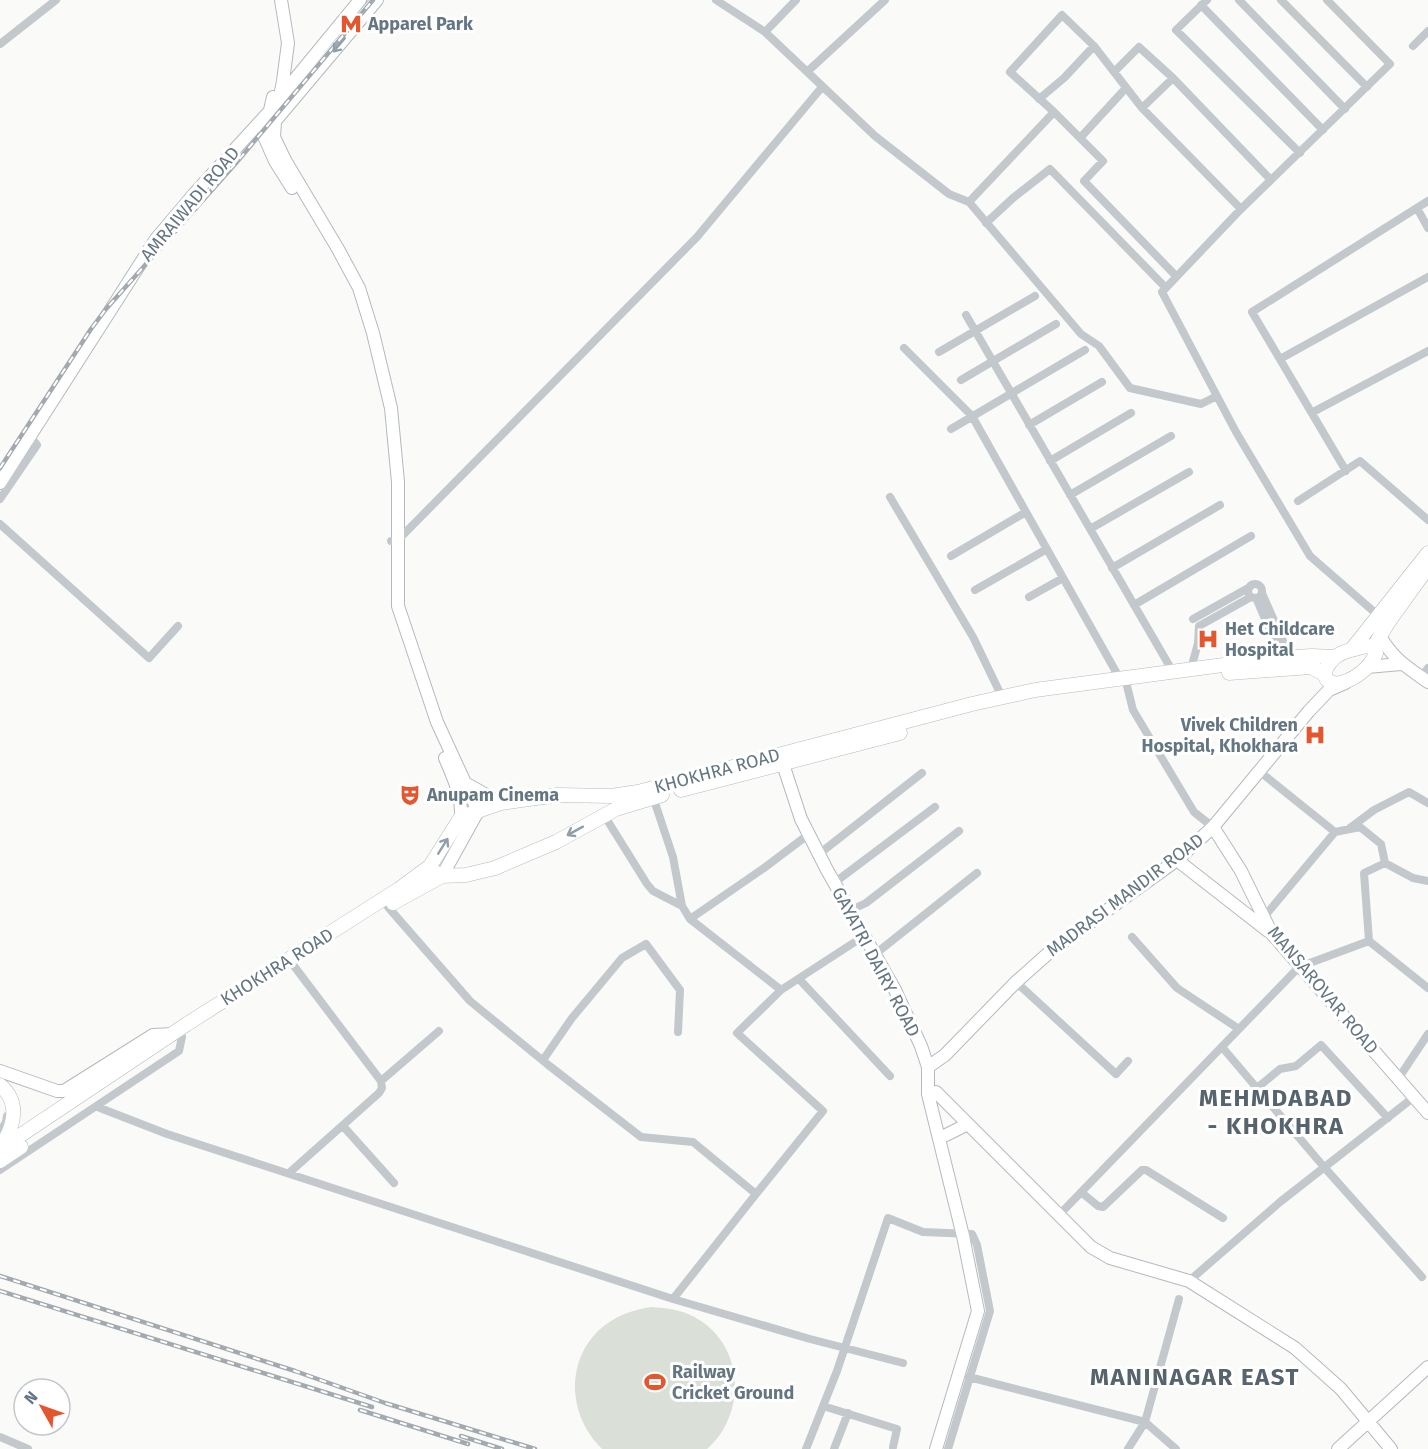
<svg xmlns="http://www.w3.org/2000/svg" width="1428" height="1449" font-family="'Fira Sans',sans-serif">
  <style>
    .green { fill: #dadfd7 }
    .lines { fill: none; stroke-linecap: round; stroke-linejoin: round }
    .secondary-casing { stroke: #b3babf; stroke-width: 14 }
    .primary-casing { stroke: #b5babe; stroke-width: 15 }
    .street { stroke: #c3c8cc; stroke-width: 8 }
    .secondary { stroke: #fff; stroke-width: 12 }
    .primary { stroke: #fff; stroke-width: 14 }
    .rail-casing { stroke: #a2aab0; stroke-width: 4.5 }
    .rail { stroke: #fff; stroke-width: 2; stroke-dasharray: 7; stroke-linecap: butt }
    .oneway { stroke: #939fa8 }
    .labels { text-anchor: middle; dominant-baseline: central; stroke-width: 6; stroke-linejoin: round; paint-order: stroke }
    .poi-label { font-size: 18px; font-weight: bold; fill: #657683; stroke: #fff; text-anchor: start }
    .street-label { font-size: 18px; fill: #657683; stroke: #fff }
    .district-label { font-size: 24px; font-weight: bold; letter-spacing: 1.5px; fill: #57646e; stroke: #fff }
  </style>
  <rect width="100%" height="100%" fill="#fafaf8"/>
  <path class="green" d="M651,1307C664,1308 676,1309 688,1314C743,1337 750,1411 707,1449H602C563,1411 565,1346 616,1318C627,1312 639,1309 651,1307Z"/>
  <g class="lines">
    <defs>
      <path id="secondary" d="M281,0L288,43L283,81L275,122L274,137L285,160L338,249L359,288L373,333L391,408L398,482V606L437,722L478,811L442,876L437,872
        M282,95L360,0
        M273,97L264,136L275,161L292,188
        M276,120L377,0
        M0,483L156,239L195,193L268,113
        M1380,636C1393,659 1407,667 1428,682
        M1367,667L1401,664
        M780,755L801,819L827,870L895,990L921,1046L928,1067V1094L963,1236L978,1311L936,1449
        M445,758C453,777 462,795 461,817
        M465,783L501,803
        M1213,827L1241,871L1272,934L1428,1113
        M1177,860L1268,931
        M928,1067L945,1055L1016,982L1052,950L1177,860L1213,827L1309,711L1329,690L1345,683
        M0,1071L57,1091H64L153,1035L173,1034
        M936,1092L1091,1247L1110,1258L1189,1281L1295,1348L1341,1389L1391,1449
        M946,1135L968,1124
        M1338,1449L1428,1367"/>
      <path id="primary" d="M1367,646L1373,648L1376,653C1370,669 1352,682 1335,684L1327,680L1324,674C1332,652 1346,651 1367,646Z
        M1373,648L1388,623L1428,567
        M1352,649L1428,553
        M1229,673L1311,667L1324,674
        M681,790L900,733
        M393,903L442,876L466,875L495,868L556,842L616,809L662,795
        M0,1085C21,1103 14,1126 1,1147
        M0,1149L187,1024L399,889L430,866L461,817L501,803L558,795L611,796L638,792L972,704L1035,690L1276,658L1312,656L1333,657
        M0,1161L21,1147"/>
    </defs>
    <use href="#secondary" class="secondary-casing"/>
    <use href="#primary" class="primary-casing"/>
    <path class="street" d="M716,0L765,32L875,136L949,194L969,202
      M1207,0L1176,30L1300,153
      M1239,0L1345,109
      M1281,0L1367,87
      M1201,5L1323,130
      M765,32L796,0
      M0,44L56,0
      M1413,46L1428,31
      M808,71L885,0
      M1114,72L1139,47L1173,78L1271,180L1241,209
      M1039,99L1064,78L1094,46
      M1142,108L1173,78
      M1054,112L1103,161L1084,181L1176,276
      M1080,138L1125,89
      M1271,180L1390,64L1327,0
      M1417,208L1428,228
      M986,223L1013,198L1050,169L1166,288
      M966,315L1173,672
      M904,348L972,416L1120,679
      M939,352L1035,296
      M1280,359L1428,277
      M961,380L1056,324
      M1217,396L1201,404L1130,388L1099,346L1081,334L969,202L1054,112L1010,72L1062,15L1094,46L1142,108L1241,209L1162,292L1236,432L1310,556L1380,617
      M1313,412L1428,351
      M1029,425L1102,382
      M951,429L1085,350
      M1050,461L1131,413
      M1346,471L1252,312L1428,201
      M1070,495L1171,436
      M890,497L973,637L1002,697
      M0,499L37,445L30,436
      M1298,501L1360,461L1428,520
      M0,524L149,658L178,626
      M1090,529L1189,472
      M391,541H397L697,237L822,87
      M951,556L1026,512
      M1112,568L1220,505
      M1248 591a7 7 0 1 1 14 0a7 7 0 1 1-14 0Z
      M975,590L1047,549
      M1262,593L1290,657
      M1029,597L1063,578
      M1256,598L1282,658
      M1134,605L1251,536
      M1193,619L1250,587
      M1191,669L1198,643L1199,626L1251,597
      M1421,677L1428,668
      M1127,686L1133,710L1194,812L1213,827
      M1259,771L1335,832L1360,827L1381,844L1385,863
      M653,797L673,857L682,906L690,919
      M604,815L647,884L653,891L682,906
      M1350,828L1374,810L1409,792L1428,803
      M819,854L922,773
      M834,883L935,807
      M388,907L470,1001L547,1064L641,1137L693,1142L756,1194L823,1111L737,1033L781,990L864,936
      M849,911L866,903L959,831
      M1264,917L1335,832
      M1132,937L1177,988L1239,1029
      M1369,941L1428,988
      M874,955L977,873
      M799,979L890,1076
      M1016,982L1116,1074L1128,1061
      M781,990L690,919L764,868L809,834
      M1222,1047L1324,1167L1422,1277
      M543,1060L572,1018L622,958L646,944L680,990L678,1032
      M1398,1079L1428,1034
      M381,1081L439,1031
      M1257,1088L1280,1069L1296,1066L1321,1045L1388,1118
      M100,1108L167,1134L673,1299L756,1194
      M343,1126L394,1183
      M0,1132L6,1122L7,1116
      M0,1170L179,1051L182,1037
      M289,1173L379,1093L382,1088L381,1081L294,966
      M1081,1192L1098,1206L1103,1207L1142,1170H1146L1223,1218
      M1059,1215L1299,967L1369,941L1364,873L1385,863L1413,878L1428,881
      M1189,1281L1280,1202L1414,1097
      M673,1299L810,1339L903,1363
      M969,1377L1145,1422L1128,1449
      M823,1406L897,1429L893,1447
      M0,1437L28,1449
      M806,1449L837,1371L888,1218L923,1232L972,1234L977,1245L990,1311L948,1449
      M834,1449L848,1413
      M1176,1449L1145,1422L1179,1299"/>
    <use href="#secondary" class="secondary"/>
    <use href="#primary" class="primary"/>
    <defs>
      <path id="rail" d="M0,468L91,329L106,309L236,163L373,0
        M0,1276L295,1371L385,1403L535,1449
        M0,1291L372,1407
        M360,1410L468,1444
        M461,1436L502,1449"/>
    </defs>
    <use href="#rail" class="rail-casing"/>
    <use href="#rail" class="rail"/>
  </g>
  <defs><path id="oneway-shaft" d="M-6 0H5M1.5-3L5.5 0L1.5 3" fill="none" stroke-width="1.6" stroke-linecap="round" stroke-linejoin="round" transform="scale(1.5)"/></defs>
  <g class="oneway">
    <use href="#oneway-shaft" transform="translate(339 45) rotate(130)"/>
    <use href="#oneway-shaft" transform="translate(575 831) rotate(151)"/>
    <use href="#oneway-shaft" transform="translate(443 846) rotate(-58)"/>
  </g>
  <defs>
    <symbol id="metro-bare" viewBox="-9 -9 18 18"><path d="M-5.5 5V-5H-3L0 0L3-5H5.5V5H3V-.5L0 4L-3-.5V5Z" fill="#e4572e" stroke="#fff" stroke-width="2.5" paint-order="stroke"/></symbol>
    <symbol id="hospital-bare" viewBox="-9 -9 18 18"><path d="M-5-5h3v3.5h4V-5h3V5h-3V1.5h-4V5h-3Z" fill="#e4572e" stroke="#fff" stroke-width="2.5" paint-order="stroke"/></symbol>
    <symbol id="theatre-bare" viewBox="-9 -9 18 18"><path d="M-5-5.5Q0-4 5-5.5V0Q5 5 0 6Q-5 5-5 0ZM-3.3-2.5H-1v1.5H-3.3ZM1-2.5H3.3v1.5H1ZM-2.8 1Q0 5.5 2.8 1Z" fill="#e4572e" stroke="#fff" stroke-width="2.5" paint-order="stroke"/></symbol>
    <symbol id="stadium-bare" viewBox="-9 -9 18 18"><path d="M0-5a6.5 5 0 1 0 0 10a6.5 5 0 1 0 0-10ZM-3.5-1.8h7v3.6h-7Z" fill="#e4572e" stroke="#fff" stroke-width="2.5" paint-order="stroke"/></symbol>
  </defs>
  <g fill-rule="evenodd">
    <use href="#metro-bare" x="336" y="9" width="30" height="30"/>
    <use href="#hospital-bare" x="1193" y="624" width="30" height="30"/>
    <use href="#hospital-bare" x="1300" y="720" width="30" height="30"/>
    <use href="#theatre-bare" x="395" y="780" width="30" height="30"/>
    <use href="#stadium-bare" x="640" y="1367" width="30" height="30"/>
  </g>
  <g class="labels">
    <g class="poi-label">
      <text x="368" y="24">Apparel Park</text>
      <text x="1225" y="629">Het Childcare<tspan x="1225" dy="21">Hospital</tspan></text>
      <text x="1298" y="725" text-anchor="end">Vivek Children<tspan x="1298" dy="21">Hospital, Khokhara</tspan></text>
      <text x="427" y="795">Anupam Cinema</text>
      <text x="672" y="1372">Railway<tspan x="672" dy="21">Cricket Ground</tspan></text>
    </g>
    <g class="street-label">
      <text transform="translate(190 204) rotate(-50)">AMRAIWADI ROAD</text>
      <text transform="translate(717 771) rotate(-15)">KHOKHRA ROAD</text>
      <text transform="translate(1125 895) rotate(-37)">MADRASI MANDIR ROAD</text>
      <text transform="translate(876 962) rotate(62)">GAYATRI DAIRY ROAD</text>
      <text transform="translate(277 967) rotate(-32)">KHOKHRA ROAD</text>
      <text transform="translate(1323 990) rotate(50)">MANSAROVAR ROAD</text>
    </g>
    <g class="district-label">
      <text x="1276" y="1098">MEHMDABAD<tspan x="1276" dy="28">- KHOKHRA</tspan></text>
      <text x="1195" y="1377">MANINAGAR EAST</text>
    </g>
  </g>
  <g transform="translate(42 1407) rotate(310)"><circle r="28" fill="#ffffff" stroke="#c1c8cd" stroke-width="1.5"/>
  <path d="M0-4.5L10 22L0 15L-10 22Z" fill="#e4572e"/>
  <text y="-9" font-size="16" font-weight="bold" text-anchor="middle" fill="#657683">N</text>
  </g>
</svg>
